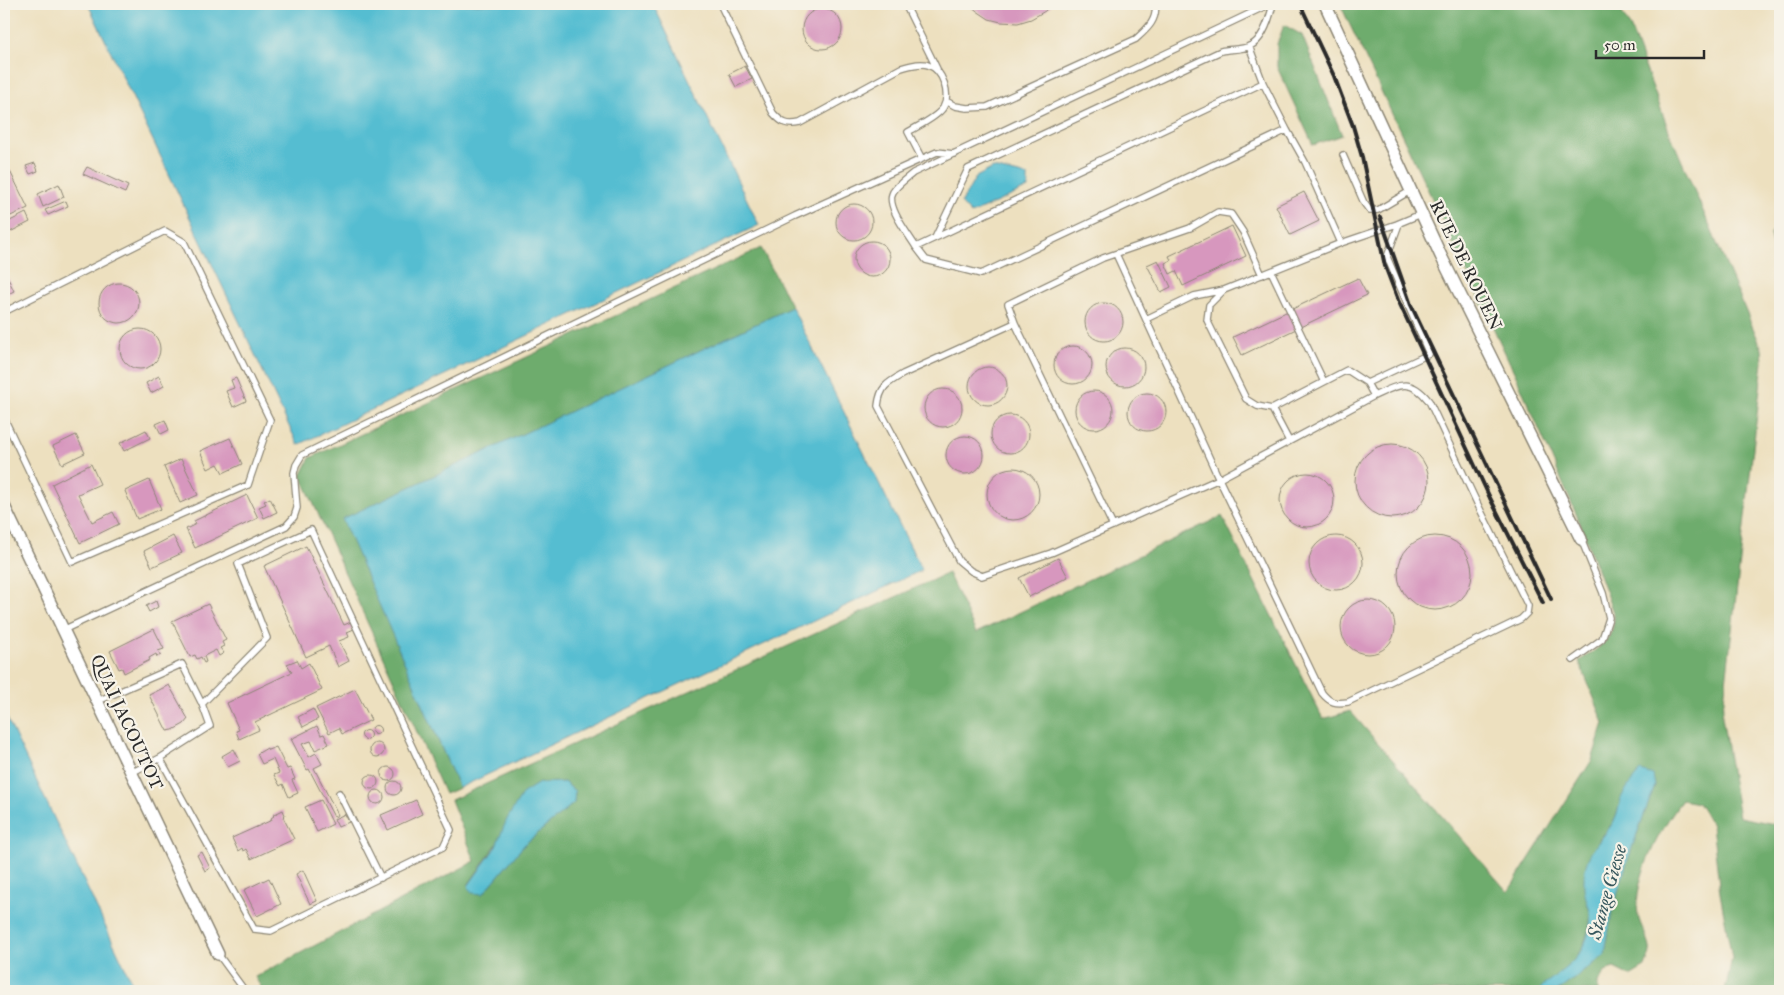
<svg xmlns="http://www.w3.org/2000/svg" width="1784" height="995" font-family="'IM FELL Great Primer',serif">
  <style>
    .forest { fill: #6eac6d; stroke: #4c6c4c; fill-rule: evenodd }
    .water { fill: #54bdd1; stroke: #40747e }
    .building { fill: #d797be }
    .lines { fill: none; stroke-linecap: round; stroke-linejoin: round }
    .lane-casing { stroke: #8c8675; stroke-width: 8 }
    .street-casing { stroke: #8c8675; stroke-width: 14 }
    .lane { stroke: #fff; stroke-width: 5.5 }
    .street { stroke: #fff; stroke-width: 11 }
    .rail { stroke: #2b2b2b; stroke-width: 4 }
    .labels { text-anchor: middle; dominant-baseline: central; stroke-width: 4.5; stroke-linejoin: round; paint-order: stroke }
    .street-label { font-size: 18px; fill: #2b2b2b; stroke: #f7f3e8 }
    .water-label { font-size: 19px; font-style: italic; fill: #37575d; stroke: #f7f3e8 }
  </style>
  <rect width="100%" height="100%" fill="#f7f3e8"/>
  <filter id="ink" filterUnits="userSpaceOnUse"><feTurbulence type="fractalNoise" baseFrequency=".02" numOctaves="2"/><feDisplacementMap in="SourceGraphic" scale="10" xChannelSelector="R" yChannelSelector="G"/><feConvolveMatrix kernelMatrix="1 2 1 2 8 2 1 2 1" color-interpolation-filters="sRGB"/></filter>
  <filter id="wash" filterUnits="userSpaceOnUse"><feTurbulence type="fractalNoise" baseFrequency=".0096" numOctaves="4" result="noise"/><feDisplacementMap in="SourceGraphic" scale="20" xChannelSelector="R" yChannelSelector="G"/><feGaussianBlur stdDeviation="1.12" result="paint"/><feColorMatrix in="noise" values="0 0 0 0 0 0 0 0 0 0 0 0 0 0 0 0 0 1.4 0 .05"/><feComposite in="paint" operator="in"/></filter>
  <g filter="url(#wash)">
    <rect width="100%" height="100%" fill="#ede0bf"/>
    <path class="forest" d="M1340,4H1617L1631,29L1669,131L1762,349L1763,362L1722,717L1739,817L1780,825V991H1725L1732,958L1720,893L1712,825L1698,803L1682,800C1661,827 1632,880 1638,915C1640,926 1648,937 1650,948C1651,953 1647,961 1645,967L1630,976L1614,968L1605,971L1598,983V991H1558L1605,955C1612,897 1634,841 1655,786L1622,797L1615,820L1599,840L1587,903L1591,913L1589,928L1583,947L1572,963L1538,991H263L255,977L475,861L451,800L948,573L976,633L1222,516L1323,719L1350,711L1508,892L1592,760L1604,723L1579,661C1597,649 1615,640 1614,615L1580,523L1516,376ZM564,782L575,791L574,803L525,844L483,894L468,885L539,783Z
      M1284,25L1302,35L1342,135L1313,145L1277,67V44Z
      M1780,216V283L1770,235Z
      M761,248L792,307L343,519L459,788L445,794L301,476L310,458Z"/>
    <path class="water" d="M88,4H653L759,225L298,445Z
      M993,168L1028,176V188L971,214L961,203L976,177Z
      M792,307L922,570L459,788L342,519Z
      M4,712L136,991H4Z
      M1641,771L1653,775L1655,786C1634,841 1612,897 1605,955L1558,991H1538C1552,975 1574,967 1584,945C1588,936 1592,922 1590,912C1588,903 1584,895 1584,886C1583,852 1598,846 1614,821C1619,813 1618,804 1622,796C1627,787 1634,778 1641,771Z
      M564,782L575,791L574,803L525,844L483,894L472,893L468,886L495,848L507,819L523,793L539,783Z"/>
    <g id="blocks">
      <path class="building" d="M969,4H1052L1045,11L1031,19L1018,23L1001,22L989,19L977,11Z
        M802 29a20 20 0 1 1 40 0a20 20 0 1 1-40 0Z
        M745,66L752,79L736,87L729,74Z
        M4,159L28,208L4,219Z
        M35,163L38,171L30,174L26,166Z
        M87,167L128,186L125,193L83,174Z
        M59,184L64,197L43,207L38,194Z
        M1304,192L1319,221L1290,235L1276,206Z
        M66,201L68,206L48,215L45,210Z
        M836 222a18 18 0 1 1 36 0a18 18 0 1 1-36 0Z
        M26,213L30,222L4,235V224Z
        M1232,226L1246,256L1183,286L1176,271L1170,274L1165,263L1171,260L1169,256Z
        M854 259a18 18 0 1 1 36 0a18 18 0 1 1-36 0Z
        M1158,260L1171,287L1161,292L1147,265Z
        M4,270L14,291L4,296Z
        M1358,278L1367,295L1242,355L1233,337Z
        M99 303a20 20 0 1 1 40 0a20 20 0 1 1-40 0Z
        M1085 322a19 19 0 1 1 38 0a19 19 0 1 1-38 0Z
        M120 349a20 20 0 1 1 40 0a20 20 0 1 1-40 0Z
        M1054 365a19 19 0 1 1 38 0a19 19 0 1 1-38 0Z
        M1106 367a19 19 0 1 1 38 0a19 19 0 1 1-38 0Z
        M969 386a19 19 0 1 1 38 0a19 19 0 1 1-38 0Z
        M159,376L164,386L151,393L146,383Z
        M236,378L246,401L233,407L226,391L234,388L231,380Z
        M924 408a19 19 0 1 1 38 0a19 19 0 1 1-38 0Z
        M1075 410a19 19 0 1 1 38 0a19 19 0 1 1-38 0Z
        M1128 412a19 19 0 1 1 38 0a19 19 0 1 1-38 0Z
        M991 434a19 19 0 1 1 38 0a19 19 0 1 1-38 0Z
        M165,420L169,430L161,434L156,424Z
        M146,430L150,438L124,451L120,443Z
        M76,435L85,453L62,464L53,446Z
        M946 455a19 19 0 1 1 38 0a19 19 0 1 1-38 0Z
        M230,438L242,464L223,473L218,464L208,469L200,451Z
        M1355 481a37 37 0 1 1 74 0a37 37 0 1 1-74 0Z
        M181,459L198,495L180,503L164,467Z
        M91,464L100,484L78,494L92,522L113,512L119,524L80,543L52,484Z
        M987 494a26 26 0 1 1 52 0a26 26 0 1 1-52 0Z
        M1280 500a27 27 0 1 1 54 0a27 27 0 1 1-54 0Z
        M149,480L161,509L137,519L125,491Z
        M247,495L258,518L195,548L186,529L196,524L194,521Z
        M270,498L277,512L264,518L259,507L266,504L264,501Z
        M173,536L182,553L152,567L144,551Z
        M1398 573a37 37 0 1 1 74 0a37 37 0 1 1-74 0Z
        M1309 563a27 27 0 1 1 54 0a27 27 0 1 1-54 0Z
        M306,546L344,625L351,622L354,629L347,632L349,637L339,641L349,661L338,667L329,646L306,657L264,566Z
        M1058,558L1068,577L1029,597L1019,578Z
        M1341 627a27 27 0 1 1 54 0a27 27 0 1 1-54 0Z
        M156,601L158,607L149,612L146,606Z
        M208,604L226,640L222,642L224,646L220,648L224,653L219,656L216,650L204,656L206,662L204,663L201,657L197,659L195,655L190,657L172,621Z
        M154,629L164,649L158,651L161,655L157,657L156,654L149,658L150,660L124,673L122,668L119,669L110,651Z
        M297,660L301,668L309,663L322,690L255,722L259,730L239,739L236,731L239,730L227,703L292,672L287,664Z
        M169,685L188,719L184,724L173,730L167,731L149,695Z
        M355,689L371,720L342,734L339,728L329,733L316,708Z
        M313,709L318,719L303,727L298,717Z
        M371.5 730a4.5 4.5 0 1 1 9 0a4.5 4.5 0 1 1-9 0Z
        M317,726L321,735L324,734L329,744L315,750L311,741L302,744L309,757L316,753L322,764L314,768L338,815L334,817L309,769L307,770L291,739Z
        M361.5 735a4.5 4.5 0 1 1 9 0a4.5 4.5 0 1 1-9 0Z
        M370 750a7 7 0 1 1 14 0a7 7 0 1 1-14 0Z
        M276,747L287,769L290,768L295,779L292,780L298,793L289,797L283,784L280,786L274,775L279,773L273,759L262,764L257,754L267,748L268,750Z
        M234,749L240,761L228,767L222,756Z
        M381 774a7 7 0 1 1 14 0a7 7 0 1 1-14 0Z
        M364 782a7 7 0 1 1 14 0a7 7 0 1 1-14 0Z
        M387 788a7 7 0 1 1 14 0a7 7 0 1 1-14 0Z
        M370 797a7 7 0 1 1 14 0a7 7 0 1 1-14 0Z
        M321,800L333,824L317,832L305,807Z
        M416,800L422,814L388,830L381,815Z
        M283,810L285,815L283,817L294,839L251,859L246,849L243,851L242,848L238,851L232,838L272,820L271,818L274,816L273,815Z
        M345,814L349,822L338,827L334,819Z
        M202,852L210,868L205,871L197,855Z
        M303,870L317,901L310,904L296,874Z
        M269,878L281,904L257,916L244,890Z"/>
    </g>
  </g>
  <g filter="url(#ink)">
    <use href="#blocks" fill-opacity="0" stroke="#8c8675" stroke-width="1"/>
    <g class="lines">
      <defs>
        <path id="lane" d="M720,4L773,113C782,123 787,126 800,123L901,68C909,66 920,62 928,65C943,70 951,94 943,108C936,118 918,126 908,132L922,159
          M905,4L937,69
          M1270,4L913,173C906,179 898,184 893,192C885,206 909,235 916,247L1263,83L1287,130L1305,162L1341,243L1397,224L1421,214
          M1249,46L1263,83
          M946,101L955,106L967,108L987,107L1136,39C1147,29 1158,20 1155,4
          M1343,155L1364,203L1370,211L1378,210L1410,191
          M935,238L968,169L1221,51C1230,49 1242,50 1250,46C1263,40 1270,17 1273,4
          M1341,243L1224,290L1209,305L1207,320L1246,399L1257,406L1272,409L1347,370L1367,383L1429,354L1387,257L1399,224
          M916,247L926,260L981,274L1287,130
          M1271,271L1324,382
          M4,312L165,231L184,242L270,420L248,485L72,562L4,418
          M1146,319L1194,296L1224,290
          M1015,323L1008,304L1103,258L1190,228L1218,212L1231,214L1243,232L1262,275
          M1367,383L1374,396C1398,385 1410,377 1429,401L1477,503L1528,606L1527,613L1521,619L1348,702C1336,704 1330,703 1322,693L1219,479L1374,396
          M1272,409L1289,441
          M1113,526L1015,323L903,374C887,383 880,387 878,406L959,561L971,571L982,576L1051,553L1219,479L1116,254
          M63,630L286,526L294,517L297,508L294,473L296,465L302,455L795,216L937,152L954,154
          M1573,660L1602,639L1609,618L1603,593L1581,539
          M98,701L182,664L202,704
          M131,773L160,758L210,726L202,704L267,638L238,564L311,530L451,830L443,847L271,931L254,929L160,758
          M339,793L381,878
          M218,954L245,991"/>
        <path id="street" d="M1325,4L1441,256L1581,539
          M4,506L218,954"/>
      </defs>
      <use href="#lane" class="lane-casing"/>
      <use href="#street" class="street-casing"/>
      <use href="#lane" class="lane"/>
      <use href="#street" class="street"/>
      <path class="rail" d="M1300,4L1334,76L1353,126L1362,157L1385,266L1398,300L1490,498L1543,603
        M1380,217L1411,305L1551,599"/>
    </g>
  </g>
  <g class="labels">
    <g class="street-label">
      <text transform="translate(1466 265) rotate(64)">RUE DE ROUEN</text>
      <text transform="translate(127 722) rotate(65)">QUAI JACOUTOT</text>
    </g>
    <g class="water-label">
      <text transform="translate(1607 892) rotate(-74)">Stange Giesse</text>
    </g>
  </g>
  <rect width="1784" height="995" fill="none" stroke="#f7f3e8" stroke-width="20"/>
  <path d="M1596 50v8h108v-8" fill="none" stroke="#2b2b2b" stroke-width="2.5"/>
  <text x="1604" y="50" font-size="15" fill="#2b2b2b" stroke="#f7f3e8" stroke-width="4" paint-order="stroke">50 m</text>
</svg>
